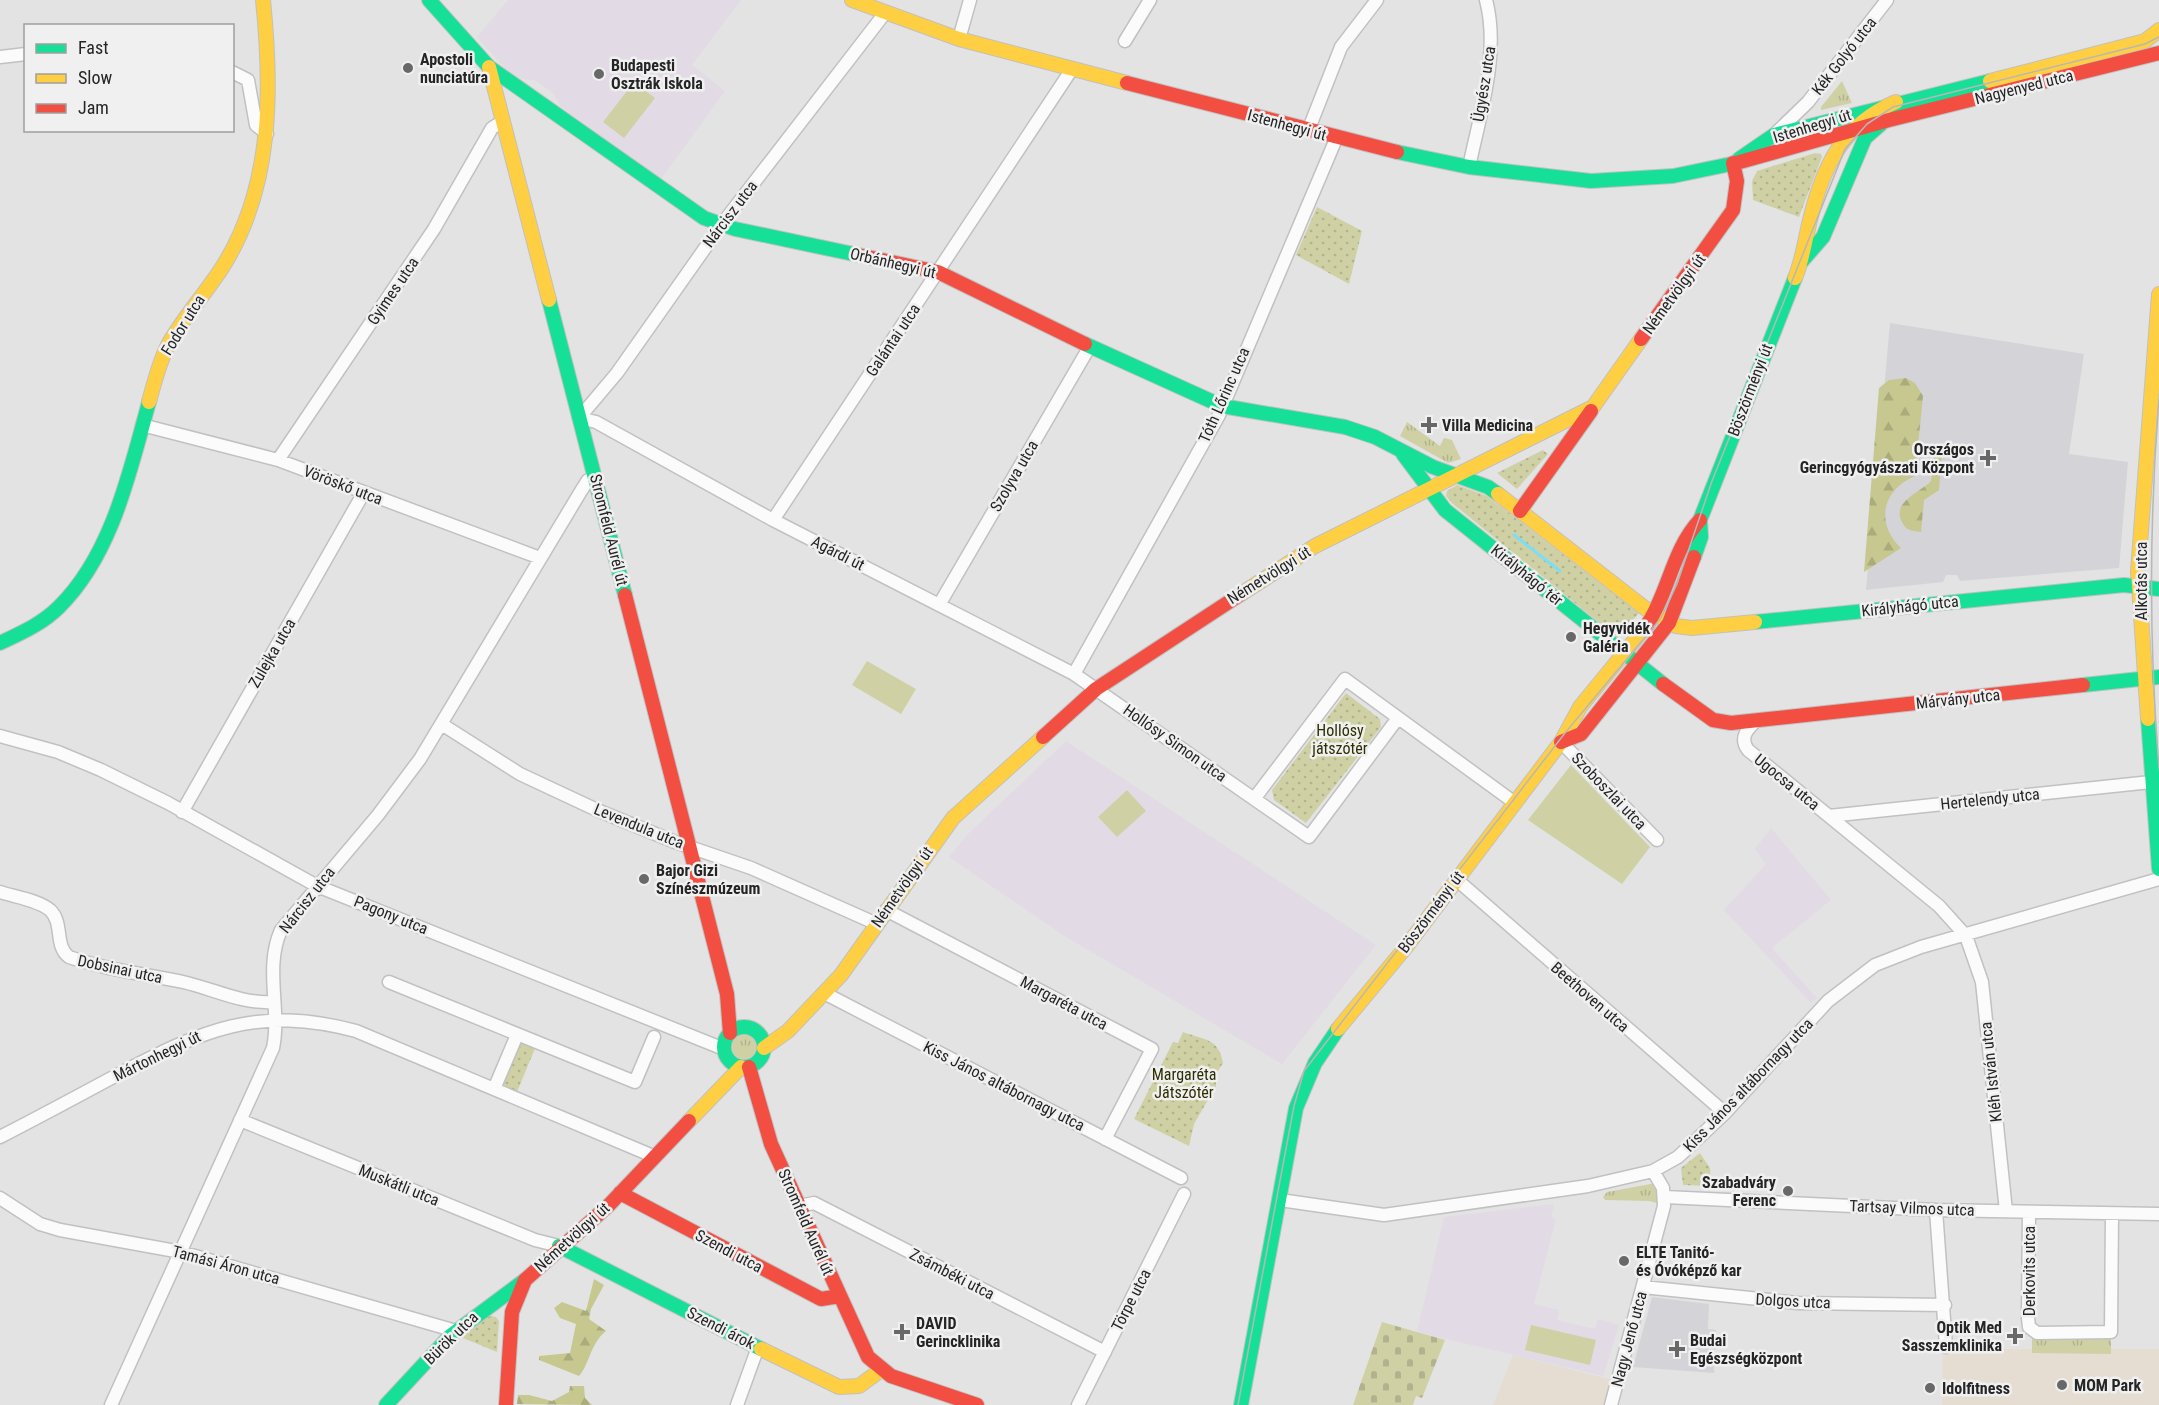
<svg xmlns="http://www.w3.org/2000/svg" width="2159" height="1405" font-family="'Roboto Condensed',sans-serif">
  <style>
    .commercial { fill: #e5dcd2 }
    .education { fill: #e2dae5 }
    .built { fill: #d4d3d8 }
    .grass { fill: url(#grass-tufts) }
    .forest { fill: url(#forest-firs) }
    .cemetery { fill: url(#cemetery-stones) }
    .park { fill: url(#park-dots) }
    .garden { fill: #cfd1a5 }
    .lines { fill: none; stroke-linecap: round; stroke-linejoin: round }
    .stream { stroke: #7cdef6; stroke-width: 3 }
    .street-casing { stroke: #c1c1c1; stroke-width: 15 }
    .fast-casing { stroke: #c1c1c1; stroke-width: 16 }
    .slow-casing { stroke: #c1c1c1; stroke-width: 16 }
    .jam-casing { stroke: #c1c1c1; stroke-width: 16 }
    .street { stroke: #fbfbfb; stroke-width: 12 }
    .fast { stroke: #16e098; stroke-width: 14 }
    .slow { stroke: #ffcf43; stroke-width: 14 }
    .jam { stroke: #f24e42; stroke-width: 14 }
    .tram { stroke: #b7b7b7; stroke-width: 1.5 }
    .poi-dot { fill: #686868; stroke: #f0f0f1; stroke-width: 2 }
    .labels { text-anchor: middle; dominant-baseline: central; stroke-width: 5; stroke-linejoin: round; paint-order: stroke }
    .street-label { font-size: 16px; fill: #252525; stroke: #f0f0f1 }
    .poi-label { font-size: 16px; font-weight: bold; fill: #252525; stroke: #f0f0f1; text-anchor: start }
    .park-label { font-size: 16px; fill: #2e2e01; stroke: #f0f0f1 }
  </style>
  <defs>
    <pattern id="grass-tufts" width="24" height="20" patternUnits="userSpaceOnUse" patternTransform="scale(1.5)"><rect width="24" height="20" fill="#cfd1a5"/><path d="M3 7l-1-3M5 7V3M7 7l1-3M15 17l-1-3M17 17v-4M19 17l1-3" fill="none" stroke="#b2b38e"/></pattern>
    <pattern id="forest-firs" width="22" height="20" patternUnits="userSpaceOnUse" patternTransform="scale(1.5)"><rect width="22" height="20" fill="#c6c88f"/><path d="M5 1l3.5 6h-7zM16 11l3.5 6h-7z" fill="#aaac7b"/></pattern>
    <pattern id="cemetery-stones" width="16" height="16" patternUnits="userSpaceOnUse" patternTransform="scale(1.5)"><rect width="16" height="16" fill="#cfd1a5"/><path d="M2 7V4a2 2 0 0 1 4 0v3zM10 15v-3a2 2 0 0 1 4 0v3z" fill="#b2b38e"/></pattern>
    <pattern id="park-dots" width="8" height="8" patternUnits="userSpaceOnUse" patternTransform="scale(1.5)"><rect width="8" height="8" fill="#cfd1a5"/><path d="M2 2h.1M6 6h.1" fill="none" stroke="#b2b38e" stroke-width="1.8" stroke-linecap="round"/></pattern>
  </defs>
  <rect width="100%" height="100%" fill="#e3e3e3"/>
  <path class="commercial" d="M1943,1349H2159V1405H1942Z
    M1513,1355L1620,1382L1614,1405H1493Z"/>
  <path class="education" d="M508,0H741L692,65L725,91L661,179L560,106L554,94L535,80L521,79L505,68L477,37Z
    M1066,741L1376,945L1282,1064L1063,935L949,857L968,834Z
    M1771,828L1831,900L1772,948L1817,998L1811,1003L1724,910L1766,864L1755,849Z
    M1554,1204L1551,1217L1556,1219L1534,1304L1559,1310L1557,1320L1595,1329L1598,1319L1619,1325L1603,1376L1417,1332L1444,1217Z"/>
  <path class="built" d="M1890,323L2084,354L2069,454L2128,462L2119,568L1960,581L1957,575H1946L1943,582L1866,590Z
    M1652,1297L1709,1304L1708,1329L1716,1330L1714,1373L1633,1367Z"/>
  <path class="grass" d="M1842,81L1852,103L1821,110V107Z
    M1407,422L1440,446L1444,438L1452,440L1461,459L1448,463L1400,436Z
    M732 1047a12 12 0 1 1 24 0a12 12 0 1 1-24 0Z
    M1656,1183L1660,1190L1661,1204L1649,1201L1605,1200L1603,1197L1607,1192Z
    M2032,1334L2111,1335V1354L2032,1353Z"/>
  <path class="forest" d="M1906,378L1915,383L1923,396L1915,476C1882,490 1875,523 1901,548L1864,572L1879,388L1889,380Z
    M1935,451L1942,452L1939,490L1924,500L1921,532C1911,531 1905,530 1901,520C1893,501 1921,492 1931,481Z
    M594,1279L604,1285L591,1309L589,1319L606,1331C590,1344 591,1361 579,1376L539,1360V1356L570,1353L576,1324L560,1318L554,1308L562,1302L586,1311Z
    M570,1386H584L585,1398L592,1405L517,1404L518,1395H529L552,1401L569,1392Z"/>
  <path class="cemetery" d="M1382,1322L1445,1340L1422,1398L1416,1396L1413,1405H1353Z"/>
  <path class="park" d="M1815,153L1821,154L1822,157L1799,217L1753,200L1752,181L1757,171Z
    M1317,207L1362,231L1349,284L1296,255Z
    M1543,450L1548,454L1517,489L1497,473Z
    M1457,485L1487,496L1639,613L1618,638L1452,503L1446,496L1447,491Z
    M1346,693L1380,719L1381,727L1306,823L1274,800L1272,790Z
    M1183,1032C1204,1040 1219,1038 1223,1063L1216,1074V1086L1194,1124L1189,1146L1134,1119L1173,1042L1178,1043Z
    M519,1038L536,1046L517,1092L500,1085Z
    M1700,1153L1710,1168L1711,1186L1683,1185L1681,1168Z
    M488,1315L496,1317L499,1321L497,1352L458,1336Z"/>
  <path class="garden" d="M634,82L655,98L624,138L603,122Z
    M867,661L916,689L901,714L852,685Z
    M1571,765L1650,847L1622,884L1528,820Z
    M1127,790L1146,811L1117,837L1098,817Z
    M1531,1325L1596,1340L1590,1365L1525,1350Z"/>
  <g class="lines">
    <path class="stream" d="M1514,535L1560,571"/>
    <defs>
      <path id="street" d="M959,39L970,0
        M1125,41L1150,0
        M0,57L26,54
        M232,72L248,80L256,125L267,134
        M1308,131L1341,47L1377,0
        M1777,132L1808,102L1887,0
        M1469,167C1480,114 1500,53 1486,0
        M579,418L596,422L773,520L1074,674L1309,837L1398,718
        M579,418L617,373L722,224L885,13
        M142,425L278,460L540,558
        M278,460L434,229L492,128L503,121
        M773,520L1072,69
        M939,605L1090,346
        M1074,674L1219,415L1336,139
        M1757,720C1747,729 1739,738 1748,750L1939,906L1966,936L1982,982L2006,1211
        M443,725L520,774L597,810L675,842L751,868L877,924
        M0,736L58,752L101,770L168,803L317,886L724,1049
        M1561,742L1657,840
        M1254,799L1345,679L1515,803
        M182,812L363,494
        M1829,816L2151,782
        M1456,879L1725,1113
        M0,892C15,897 38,900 50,910C64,923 54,946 69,957C107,970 145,974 183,982C214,989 241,1004 273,1002
        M886,910L1152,1049L1105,1139
        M389,982L635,1082L654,1037
        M826,994L1181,1178
        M494,1089L517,1035
        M240,1120L535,1240L559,1246
        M0,1137C39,1117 78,1096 117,1075C203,1030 257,1005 356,1031L653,1156
        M1665,1197L1936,1210L2159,1214
        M0,1198L40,1224L60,1230L181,1252L456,1331
        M1280,1200L1384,1215L1588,1186L1653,1171L1678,1157L1725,1113L1828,1001L1875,965L1921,947L2159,879
        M799,1206L814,1203L1105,1352
        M1936,1210L1946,1347
        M2029,1212L2028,1318L2029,1327L2037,1333L2111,1332L2112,1214
        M1643,1287L1798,1303L1945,1305
        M111,1405L273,1048C281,1009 264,968 281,930L378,815L420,759L581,491L588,480L596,478
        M737,1405L758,1347
        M1078,1405L1184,1194
        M1611,1405L1664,1206L1663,1188L1653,1171"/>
      <path id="fast" d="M429,0L489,67L704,218L735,229L863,256
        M1397,152L1469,167L1591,181L1673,176L1736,163
        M1739,159L1774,135L1990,81
        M1802,261L1823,237L1865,138L1881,124
        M549,300L625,595
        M1085,344L1222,406L1345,427L1375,437L1433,467L1488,487L1498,494
        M1403,454L1445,510L1663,684
        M1694,557L1701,537L1700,520L1795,278
        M1755,622L2124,585L2159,589
        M0,643C21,633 42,624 59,607C112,555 130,471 149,402
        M2083,685L2159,677
        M2148,719L2159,869
        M724 1047a20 20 0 1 1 40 0a20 20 0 1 1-40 0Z
        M559,1246L761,1349
        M386,1405L450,1336L525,1280
        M1241,1405L1296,1108L1315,1063L1338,1029"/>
      <path id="slow" d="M852,0L959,39L1127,83
        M489,67L549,300
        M1990,81L2145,41L2159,30
        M1795,278C1803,259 1805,240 1810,220C1823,166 1843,124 1896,102
        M149,402C154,383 159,363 168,345C184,316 208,291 225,263C273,184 272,88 263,0
        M1498,494L1646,609L1676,626L1692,628L1755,622
        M1241,594L1315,546L1593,407L1641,339
        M2148,719L2138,571L2159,294
        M1338,1029L1406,947L1561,742L1580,707L1647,625
        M764,1048L788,1031L841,975L953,818L1043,737
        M689,1121L741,1067
        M761,1349L839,1387L859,1386L881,1370"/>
      <path id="jam" d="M1127,83L1397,152
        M1736,163L1889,120L2159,53
        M863,256L938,272L1085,344
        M1641,339L1733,210L1737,181L1733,163
        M1520,511L1591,411
        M625,595L727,994L730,1033
        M1647,625C1669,592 1672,550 1700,520
        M1663,684L1713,720L1731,723L2083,685
        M1043,737L1096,689L1241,594
        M1561,742L1581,734L1669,623L1694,557
        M749,1067L771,1144L868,1357L891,1376L977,1405
        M620,1193L821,1299L840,1296
        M506,1405L512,1312L525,1280L609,1205L689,1121"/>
    </defs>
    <use href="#street" class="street-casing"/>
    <use href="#fast" class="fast-casing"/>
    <use href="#slow" class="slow-casing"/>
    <use href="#jam" class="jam-casing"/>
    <use href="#street" class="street"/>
    <use href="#fast" class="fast"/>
    <use href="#slow" class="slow"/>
    <use href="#jam" class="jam"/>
    <path class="tram" d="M2159,400C2149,523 2149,645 2159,768
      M1238,1405L1294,1106L1304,1071L1565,733L1661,618L1677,584L1712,481L1845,149L1867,124L1893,107L2145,44L2159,37"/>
  </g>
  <g class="poi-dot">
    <circle cx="408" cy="68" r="6"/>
    <circle cx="599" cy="74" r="6"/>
    <path d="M1426 416h6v6h6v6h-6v6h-6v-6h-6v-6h6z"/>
    <path d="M1985 449h6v6h6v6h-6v6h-6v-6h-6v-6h6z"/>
    <circle cx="1571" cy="637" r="6"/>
    <circle cx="644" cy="879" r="6"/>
    <circle cx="1788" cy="1191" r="6"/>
    <circle cx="1624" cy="1261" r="6"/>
    <path d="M899 1323h6v6h6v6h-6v6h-6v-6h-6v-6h6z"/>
    <path d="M2012 1327h6v6h6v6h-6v6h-6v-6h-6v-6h6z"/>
    <path d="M1674 1340h6v6h6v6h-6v6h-6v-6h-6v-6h6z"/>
    <circle cx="2062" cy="1385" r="6"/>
    <circle cx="1930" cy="1388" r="6"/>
  </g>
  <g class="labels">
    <g class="street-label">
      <text transform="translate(1844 56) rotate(-52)">Kék Golyó utca</text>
      <text transform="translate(1484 84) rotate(-81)">Ügyész utca</text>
      <text transform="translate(2024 87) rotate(-14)">Nagyenyed utca</text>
      <text transform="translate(1287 125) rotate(15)">Istenhegyi út</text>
      <text transform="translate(1812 126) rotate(-17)">Istenhegyi út</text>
      <text transform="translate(730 214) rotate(-53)">Nárcisz utca</text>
      <text transform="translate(893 263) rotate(13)">Orbánhegyi út</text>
      <text transform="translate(393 291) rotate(-56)">Gyimes utca</text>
      <text transform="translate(1674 294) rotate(-54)">Németvölgyi út</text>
      <text transform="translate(183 325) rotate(-58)">Fodor utca</text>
      <text transform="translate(893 340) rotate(-56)">Galántai utca</text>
      <text transform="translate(1750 390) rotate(-69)">Böszörményi út</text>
      <text transform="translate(1224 395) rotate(-66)">Tóth Lőrinc utca</text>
      <text transform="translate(1014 476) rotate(-60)">Szolyva utca</text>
      <text transform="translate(343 485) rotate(21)">Vöröskő utca</text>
      <text transform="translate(609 530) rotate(76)">Stromfeld Aurél út</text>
      <text transform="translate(838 553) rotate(27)">Agárdi út</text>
      <text transform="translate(1269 575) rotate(-32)">Németvölgyi út</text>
      <text transform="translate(1527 575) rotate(39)">Királyhágó tér</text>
      <text transform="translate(2141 581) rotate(-90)">Alkotás utca</text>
      <text transform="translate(1910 606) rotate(-6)">Királyhágó utca</text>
      <text transform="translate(272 653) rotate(-60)">Zulejka utca</text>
      <text transform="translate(1958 699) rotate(-6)">Márvány utca</text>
      <text transform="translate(1175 743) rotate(35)">Hollósy Simon utca</text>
      <text transform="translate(1787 782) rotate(39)">Ugocsa utca</text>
      <text transform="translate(1609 791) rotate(46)">Szoboszlai utca</text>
      <text transform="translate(1990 799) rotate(-6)">Hertelendy utca</text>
      <text transform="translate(639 826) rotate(22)">Levendula utca</text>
      <text transform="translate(902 887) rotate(-55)">Németvölgyi út</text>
      <text transform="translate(307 900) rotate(-52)">Nárcisz utca</text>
      <text transform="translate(1431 912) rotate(-53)">Böszörményi út</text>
      <text transform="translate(391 915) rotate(22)">Pagony utca</text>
      <text transform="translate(120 969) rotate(12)">Dobsinai utca</text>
      <text transform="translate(1590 997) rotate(41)">Beethoven utca</text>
      <text transform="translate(1064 1003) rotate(28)">Margaréta utca</text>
      <text transform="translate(157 1056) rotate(-26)">Mártonhegyi út</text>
      <text transform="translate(1991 1072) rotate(-96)">Kléh István utca</text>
      <text transform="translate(1748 1085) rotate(-46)">Kiss János altábornagy utca</text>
      <text transform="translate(1004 1086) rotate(27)">Kiss János altábornagy utca</text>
      <text transform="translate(399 1185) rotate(22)">Muskátli utca</text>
      <text transform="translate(1912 1208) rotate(2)">Tartsay Vilmos utca</text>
      <text transform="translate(806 1222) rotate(66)">Stromfeld Aurél út</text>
      <text transform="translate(572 1237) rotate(-42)">Németvölgyi út</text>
      <text transform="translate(729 1251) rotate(28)">Szendi utca</text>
      <text transform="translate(226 1265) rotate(15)">Tamási Áron utca</text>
      <text transform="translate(2029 1271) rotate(-90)">Derkovits utca</text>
      <text transform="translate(952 1274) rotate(27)">Zsámbéki utca</text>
      <text transform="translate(1131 1300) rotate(-63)">Törpe utca</text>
      <text transform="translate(1793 1301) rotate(3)">Dolgos utca</text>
      <text transform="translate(721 1328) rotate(27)">Szendi árok</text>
      <text transform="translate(451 1338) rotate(-44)">Bürök utca</text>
      <text transform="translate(1629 1339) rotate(-75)">Nagy Jenő utca</text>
    </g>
    <g class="poi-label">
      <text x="420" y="59">Apostoli<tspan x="420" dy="18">nunciatúra</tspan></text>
      <text x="611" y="65">Budapesti<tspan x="611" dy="18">Osztrák Iskola</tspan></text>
      <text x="1442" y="425">Villa Medicina</text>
      <text x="1974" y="449" text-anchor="end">Országos<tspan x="1974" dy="18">Gerincgyógyászati Központ</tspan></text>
      <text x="1583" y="628">Hegyvidék<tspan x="1583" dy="18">Galéria</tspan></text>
      <text x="656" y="870">Bajor Gizi<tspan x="656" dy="18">Színészmúzeum</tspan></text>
      <text x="1776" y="1182" text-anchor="end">Szabadváry<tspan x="1776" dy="18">Ferenc</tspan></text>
      <text x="1636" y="1252">ELTE Tanitó-<tspan x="1636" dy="18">és Óvóképző kar</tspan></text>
      <text x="916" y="1323">DAVID<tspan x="916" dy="18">Gerincklinika</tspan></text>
      <text x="2002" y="1327" text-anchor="end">Optik Med<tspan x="2002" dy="18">Sasszemklinika</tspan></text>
      <text x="1690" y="1340">Budai<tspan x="1690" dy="18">Egészségközpont</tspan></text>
      <text x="2074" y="1385">MOM Park</text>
      <text x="1942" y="1388">Idolfitness</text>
    </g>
    <g class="park-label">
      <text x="1340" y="730">Hollósy<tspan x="1340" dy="18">játszótér</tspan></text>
      <text x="1184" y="1074">Margaréta<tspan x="1184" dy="18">Játszótér</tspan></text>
    </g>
  </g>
  <rect x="24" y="24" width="210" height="108" fill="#f0f0f1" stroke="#9f9f9f" stroke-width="1.5"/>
  <rect x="36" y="44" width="30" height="9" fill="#16e098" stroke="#9f9f9f" stroke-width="1.5"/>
  <text x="78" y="54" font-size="18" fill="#252525">Fast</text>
  <rect x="36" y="74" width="30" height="9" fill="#ffcf43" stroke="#9f9f9f" stroke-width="1.5"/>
  <text x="78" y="84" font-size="18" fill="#252525">Slow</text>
  <rect x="36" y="104" width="30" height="9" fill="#f24e42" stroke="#9f9f9f" stroke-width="1.5"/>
  <text x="78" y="114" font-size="18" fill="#252525">Jam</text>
</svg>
